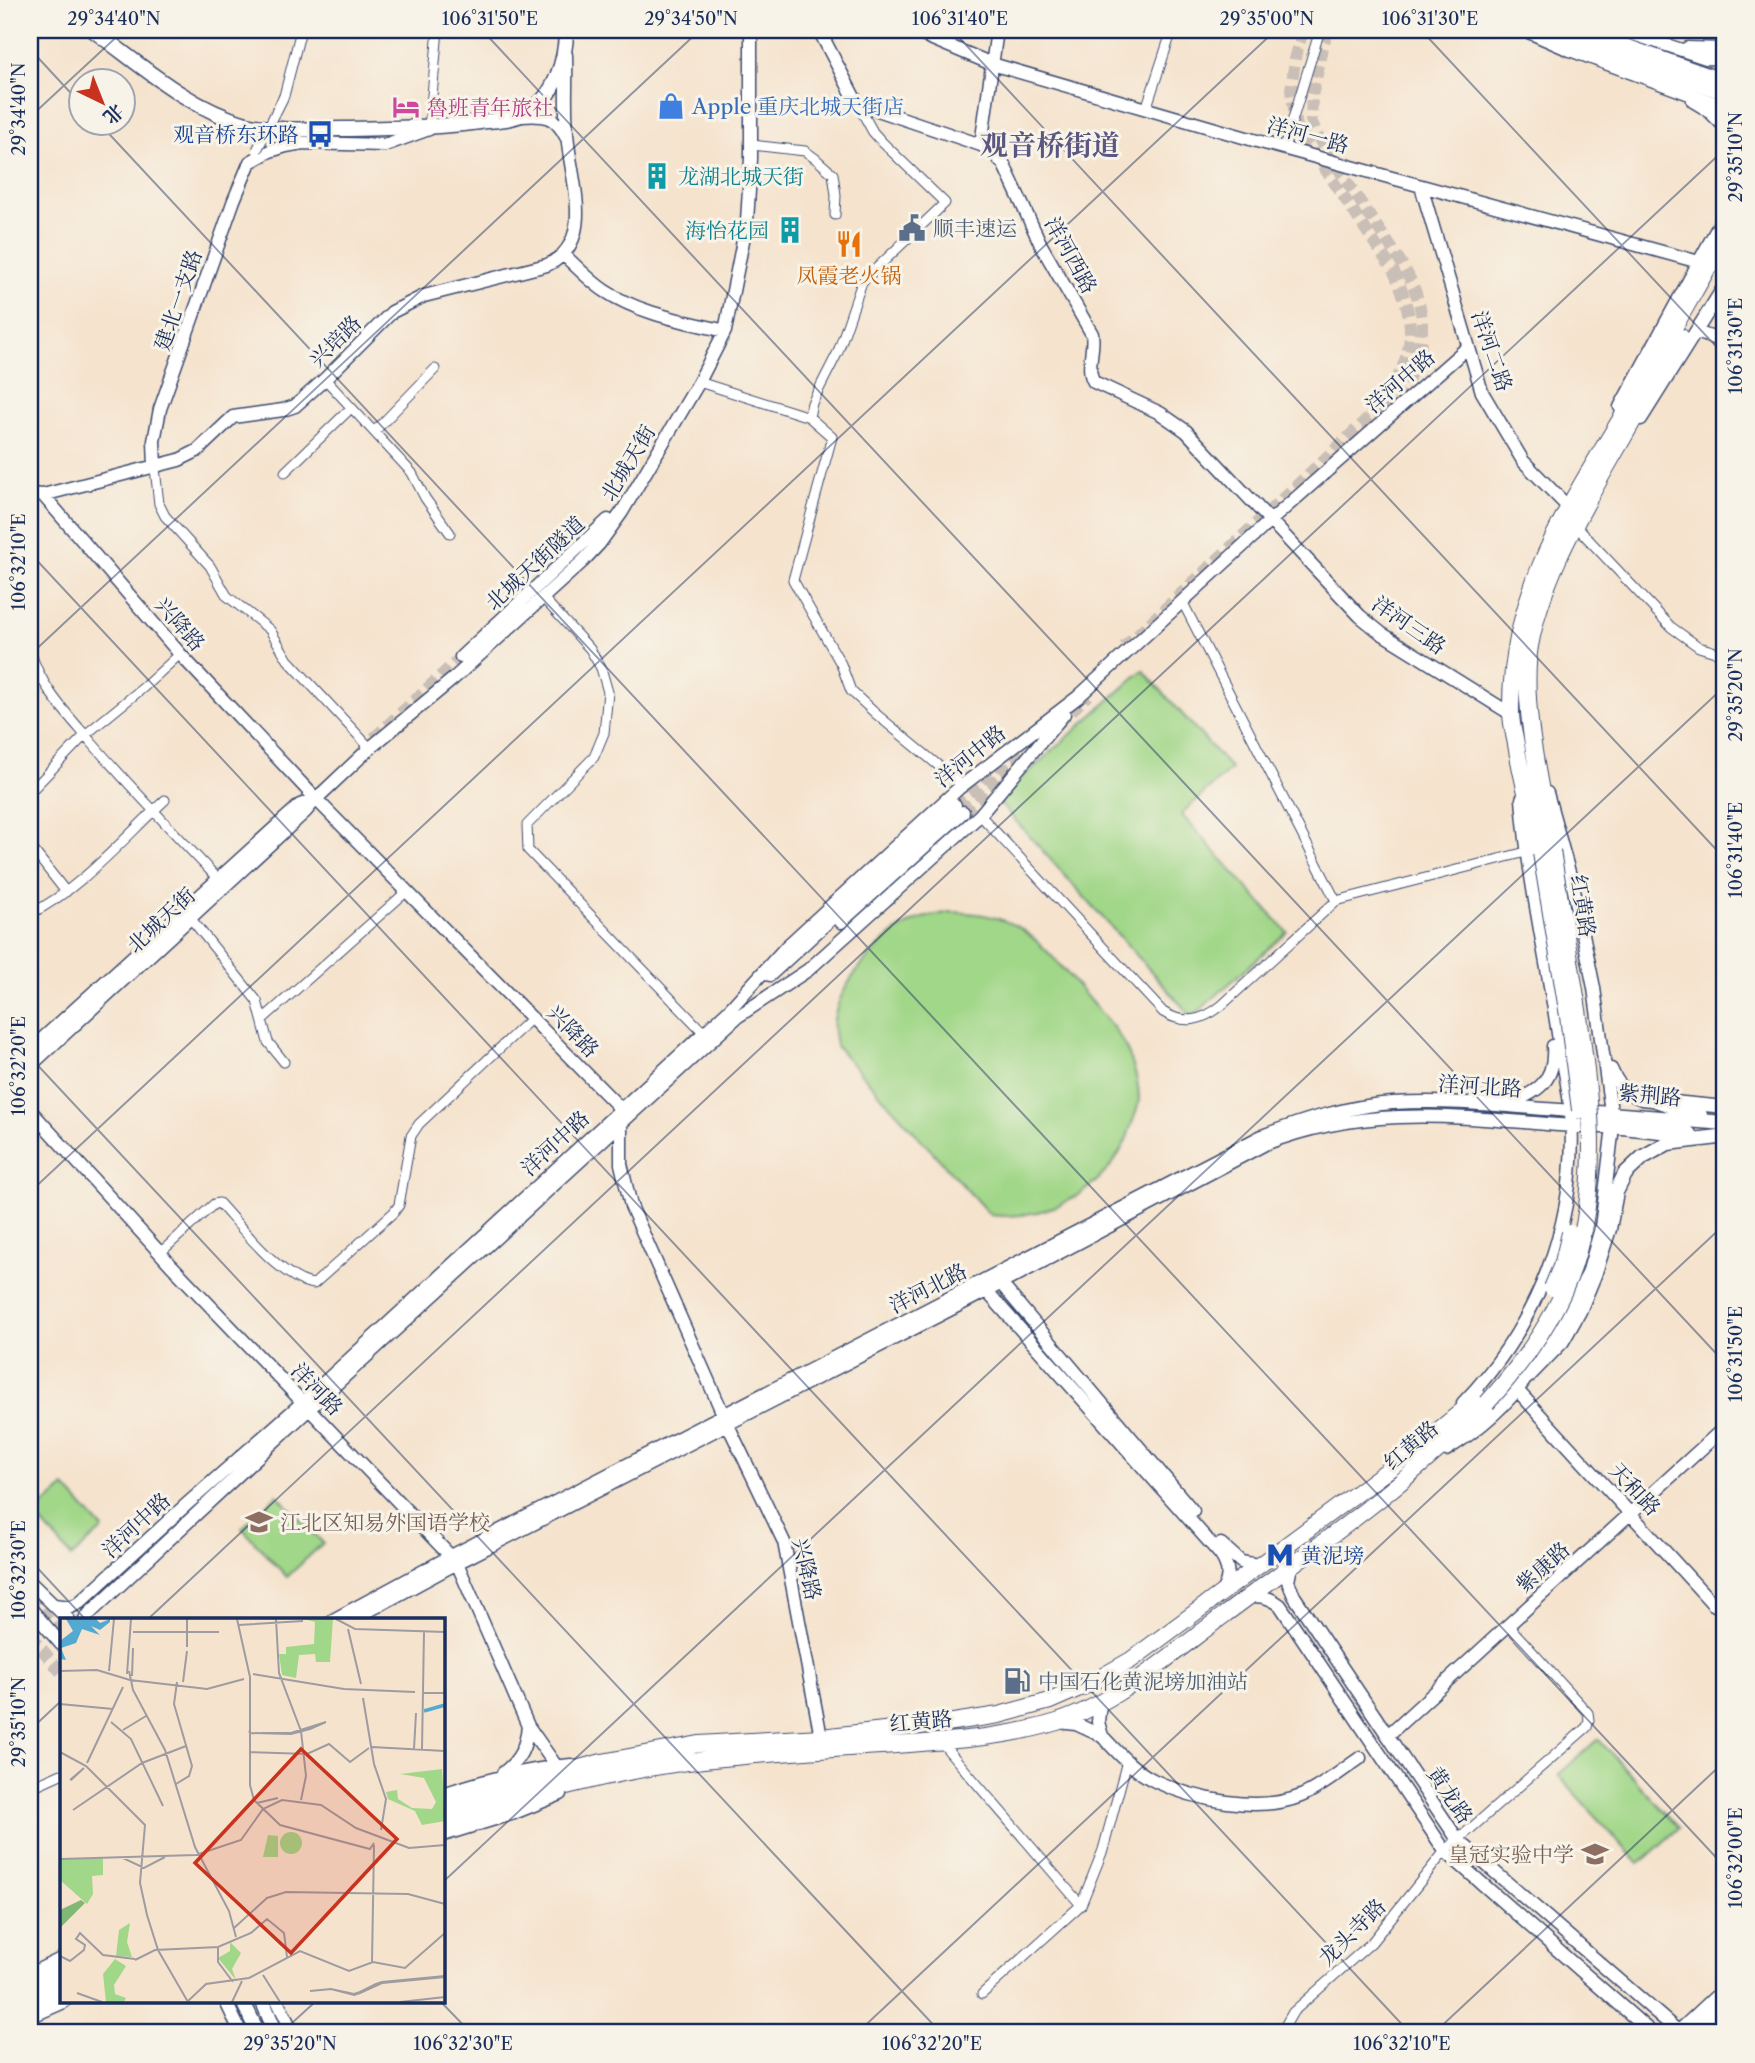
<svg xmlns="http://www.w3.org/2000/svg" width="1755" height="2063" font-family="'Libre Caslon Text','Noto Serif SC',serif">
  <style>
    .green { fill: #a1d788; stroke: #5e8373; stroke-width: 2 }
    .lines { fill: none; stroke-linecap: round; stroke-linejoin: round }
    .secondary-tunnel { stroke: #c9bfb7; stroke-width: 12; stroke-dasharray: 12 6; stroke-linecap: butt }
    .street-casing { stroke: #3c4a6f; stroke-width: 11 }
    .secondary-casing { stroke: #3c4a6f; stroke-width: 15 }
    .primary-casing { stroke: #3c4a6f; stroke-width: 17 }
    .highway-casing { stroke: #3c4a6f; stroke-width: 18 }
    .street { stroke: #fff; stroke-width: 9 }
    .secondary { stroke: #fff; stroke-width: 12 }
    .primary { stroke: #fff; stroke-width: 14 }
    .highway { stroke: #fff; stroke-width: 16 }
    .street-bridge-casing { stroke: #3c4a6f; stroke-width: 11; stroke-linecap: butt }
    .highway-bridge-casing { stroke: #3c4a6f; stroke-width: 18; stroke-linecap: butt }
    .street-bridge { stroke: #fff; stroke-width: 9 }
    .highway-bridge { stroke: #fff; stroke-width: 16 }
    .ticks { fill: none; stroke: #1b2f5e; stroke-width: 2; stroke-opacity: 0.45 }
    .labels { text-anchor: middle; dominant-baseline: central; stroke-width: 6; stroke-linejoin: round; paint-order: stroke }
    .shop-label { font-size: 21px; fill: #366cbe; stroke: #f7f3e8; text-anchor: start }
    .hotel-label { font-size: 21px; fill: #b23c85; stroke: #f7f3e8; text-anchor: start }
    .transit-label { font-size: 21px; fill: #164399; stroke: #f7f3e8; text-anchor: end }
    .street-label { font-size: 21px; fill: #1b2f5e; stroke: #f7f3e8 }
    .culture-label { font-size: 21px; fill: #0d838f; stroke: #f7f3e8; text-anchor: start }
    .service-label { font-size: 21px; fill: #4e5e75; stroke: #f7f3e8; text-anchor: start }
    .food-label { font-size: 21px; fill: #c56008; stroke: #f7f3e8 }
    .education-label { font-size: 21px; fill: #785e54; stroke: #f7f3e8; text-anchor: start }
    .district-label { font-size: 28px; font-weight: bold; fill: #5b5782; stroke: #f7f3e8 }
    .inset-river { fill: none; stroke: #53a9d0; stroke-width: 3.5 }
    .inset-road { fill: none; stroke: #9e9ba1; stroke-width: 2 }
    .view { fill: #c8321e; fill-opacity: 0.15; stroke: #c8321e; stroke-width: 3.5 }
    .inset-edge { fill: none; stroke: #1b2f5e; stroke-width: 3.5 }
    .neatline { fill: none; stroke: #1b2f5e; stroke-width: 2.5 }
    .ticks-label { font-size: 18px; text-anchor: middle; fill: #1b2f5e }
  </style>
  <rect width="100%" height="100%" fill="#f7f3e8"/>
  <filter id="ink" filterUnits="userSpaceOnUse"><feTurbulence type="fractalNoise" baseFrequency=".0143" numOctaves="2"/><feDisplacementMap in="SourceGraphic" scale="14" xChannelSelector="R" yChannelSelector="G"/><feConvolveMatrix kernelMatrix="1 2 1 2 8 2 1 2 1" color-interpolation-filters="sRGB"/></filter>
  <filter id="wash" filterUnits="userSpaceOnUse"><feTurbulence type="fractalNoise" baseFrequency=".00686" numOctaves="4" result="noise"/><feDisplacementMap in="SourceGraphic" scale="28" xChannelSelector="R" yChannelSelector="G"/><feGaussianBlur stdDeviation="1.57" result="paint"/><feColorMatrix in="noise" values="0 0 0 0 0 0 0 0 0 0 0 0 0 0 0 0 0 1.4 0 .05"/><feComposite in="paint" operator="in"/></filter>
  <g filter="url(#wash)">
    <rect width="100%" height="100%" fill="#f5e3cd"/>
    <path class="green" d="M1143,670L1231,769L1181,814L1287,932L1192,1017L997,800Z
      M949,912C975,913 992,914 1016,926C1040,938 1072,980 1091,1002C1099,1011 1108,1020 1115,1030C1129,1049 1139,1077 1139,1100C1138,1108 1134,1118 1131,1126C1114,1186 1051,1222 990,1215L836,1046C835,1038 832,1027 834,1019C840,982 883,934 917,920C927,916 939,915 949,912Z
      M65,1487L103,1529L72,1557L34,1514Z
      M277,1495L323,1543L287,1577L242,1528Z
      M1598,1739L1679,1828L1639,1864L1558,1775Z"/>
  </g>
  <g filter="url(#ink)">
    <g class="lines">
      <path class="secondary-tunnel" d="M1327,30L1312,96L1311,120L1320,141C1337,167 1354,192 1371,218C1392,249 1421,284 1422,324C1423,360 1404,390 1384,417
        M1124,647L1376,411C1413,361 1421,330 1394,272L1297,127L1291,90L1295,59L1303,30
        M1058,724L1088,695
        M374,738L461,657
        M955,805L1003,760
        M963,812L1026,753
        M30,1596L61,1636
        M30,1635L61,1672"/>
      <defs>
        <path id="street" d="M284,96L301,30
          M1146,109L1172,30
          M429,128L438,30
          M752,145L805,151L816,159L833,174L836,195L835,215
          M1284,148L1320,30
          M325,379L412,473L425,498L450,533
          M699,382L809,417L832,437L793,580L841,664L851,691L876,714L962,785
          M809,417L812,403L838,352L862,282L945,203L883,143L873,132L857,103
          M374,432L435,369
          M155,468L159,504L165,516L210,566L227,596L270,630L288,660L370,748
          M285,472L351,408
          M1575,525L1671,627L1699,647L1725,655
          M543,598L590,649L601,668L608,692L604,733L594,757L527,825L528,850L704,1033
          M1182,601L1336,901
          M30,650C40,687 68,715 92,743C134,791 177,836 221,882
          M30,792L85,735L144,687L180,654
          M980,815L1163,1012C1184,1025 1202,1021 1221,1006L1336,901L1526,852
          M30,846L66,892
          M30,914C81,889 124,838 165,800
          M188,915L257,1001L268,1042L284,1062
          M263,1019L406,892
          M160,1253L214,1204L219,1203C241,1227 283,1281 314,1284L394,1212L399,1205L411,1136L419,1124L533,1017
          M941,1742L1081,1905
          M30,1788L61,1774
          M982,1994L1081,1905L1103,1850L1127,1761
          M1281,2033L1293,2012L1371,1943L1445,1851L1587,1727L1589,1720L1588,1713L1508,1625"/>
        <path id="secondary" d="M819,30L857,103L981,145L993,152L1004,165L1041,245L1092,334C1095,350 1085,368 1094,382L1160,413L1186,431L1360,616L1381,633L1511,714
          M911,30L992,64L1257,141L1699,262
          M1524,30L1570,50L1725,107
          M1621,30L1706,58L1725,59
          M1687,48L1725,49
          M1693,101L1708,110L1725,127
          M521,116C544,114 555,115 566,137
          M981,145L997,30
          M1421,186L1482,392L1523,461L1568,507
          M564,255C577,267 590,281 605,291C640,314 684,321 725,331
          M1696,332L1725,342
          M1620,407L1725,214
          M1641,419L1725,285
          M155,468L154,441L160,409L234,200L250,162L270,151L286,146L303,143L385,145L429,129
          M30,494L43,495L179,460L197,451L233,417L283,410L295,406L325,379L392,312L424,296L547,265C595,244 572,183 568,143C564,114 567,84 566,55
          M43,495L180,654L316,799L621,1109V1164L631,1206L727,1423L784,1542L821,1737
          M461,657L608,520
          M841,922L963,812
          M770,975L955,805
          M30,1050L300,805L316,799L370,748L453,679L582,562L599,544L622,512L699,382L725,331L747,221L751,159V30
          M30,1066L306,811L316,799
          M1611,1069C1618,1085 1625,1093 1642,1099L1725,1107
          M1503,1106C1534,1093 1556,1085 1553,1046
          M30,1110L171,1265L457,1563L528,1726
          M997,1279L1193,1511
          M982,1286L1220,1554C1230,1568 1230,1579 1221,1593
          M1542,1355L1588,1274L1601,1228L1613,1126L1594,988L1574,890L1547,793
          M1518,1391L1713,1604L1725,1610
          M1463,1403C1538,1325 1578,1222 1571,1114C1569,1089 1563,1064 1559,1040C1547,960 1528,880 1522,799
          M1446,1450C1480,1429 1510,1403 1532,1370
          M1221,1544L1241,1562L1258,1565
          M1291,1567L1288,1581L1294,1596L1458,1840L1680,2033
          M30,1582L69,1620
          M1248,1597C1261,1595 1269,1597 1280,1605L1445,1851L1652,2033
          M54,1605L71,1607L79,1603L187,1504L303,1402L729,1010L786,947L959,788L1078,697L1270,521L1468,347
          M30,1608L61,1644
          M85,1620L89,1614L310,1408L737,1017L808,970L980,815L1064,714
          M333,1620L451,1556L1262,1136C1304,1120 1348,1106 1393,1103C1452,1099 1512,1107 1571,1111
          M352,1620L457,1563L1000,1284L1265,1144C1369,1103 1464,1118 1571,1126
          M1059,1722L1076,1724L1102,1736L1098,1722L1100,1703
          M1388,1735L1725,1427
          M1102,1736C1117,1752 1134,1771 1155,1781C1195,1800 1259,1813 1301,1796C1322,1787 1341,1771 1360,1758
          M503,1773C520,1760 526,1747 528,1726L556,1766
          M443,1794C485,1780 526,1769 571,1765
          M443,1835L514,1813L561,1794
          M30,1974L61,1959
          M226,2002L241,2033
          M278,2002L293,2033
          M30,2017L64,2002
          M1677,2033L1725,1988
          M1694,2033L1725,2004"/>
        <path id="primary" d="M93,30C141,65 188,108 246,124C277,132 311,129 342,129C390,128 432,128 480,122C495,120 513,120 527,112C555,98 566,59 566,30
          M1531,30L1574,41L1725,93
          M1580,30L1725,81
          M1656,1100L1700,1115
          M1571,1111L1725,1123
          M1571,1126H1613L1689,1134
          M1528,1376L1562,1341L1579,1311L1594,1275L1609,1229L1616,1192L1625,1174L1643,1157L1668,1143L1719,1137
          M263,2002L276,2033
          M245,2006L258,2033"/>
        <path id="highway" d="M1552,851C1542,790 1520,707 1530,646C1541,585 1572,529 1602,475C1628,429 1655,383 1681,337
          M1541,853C1532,817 1522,781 1516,744C1514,734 1511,723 1511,712C1509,587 1574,498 1635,395C1666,343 1695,290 1725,238
          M443,1808L505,1788L602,1762L699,1744L821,1737L947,1723L999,1715L1050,1701L1089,1684L1131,1660L1411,1453L1479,1397
          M443,1823C528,1795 614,1770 703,1760C767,1753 832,1749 896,1745C949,1741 1005,1738 1057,1722C1117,1703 1174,1652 1224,1615C1314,1548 1409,1484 1487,1403
          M30,1987L61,1974
          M30,2003L61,1989"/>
      </defs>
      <use href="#street" class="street-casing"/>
      <use href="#secondary" class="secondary-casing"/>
      <use href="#primary" class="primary-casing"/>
      <use href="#highway" class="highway-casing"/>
      <use href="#street" class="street"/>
      <use href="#secondary" class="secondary"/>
      <use href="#primary" class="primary"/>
      <use href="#highway" class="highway"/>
      <defs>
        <path id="street-bridge" d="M257,150L284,96"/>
        <path id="highway-bridge" d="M1541,853L1568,1016L1580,1110
          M1552,1288L1563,1262L1570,1233
          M1487,1403C1523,1363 1557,1316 1574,1265C1602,1177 1590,1087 1576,997C1568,948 1560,900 1552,851"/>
      </defs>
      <use href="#street-bridge" class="street-bridge-casing"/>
      <use href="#highway-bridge" class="highway-bridge-casing"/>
      <use href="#street-bridge" class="street-bridge"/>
      <use href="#highway-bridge" class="highway-bridge"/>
    </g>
  </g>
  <path class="ticks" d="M482,30L1725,1363M952,30L1725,859M1421,30L1725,356M30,49L80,103M30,117L124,30M98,122L1725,1867M30,553L1410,2033M30,655L700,30M30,1057L941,2033M30,1192L1276,30M30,1560L86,1620M147,1620L1725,149M30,1730L61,1701M443,1882L1725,686M441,2002L471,2033M281,2033L315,2002M857,2033L1725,1224M1434,2033L1725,1761"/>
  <defs>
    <symbol id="shop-bare" viewBox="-9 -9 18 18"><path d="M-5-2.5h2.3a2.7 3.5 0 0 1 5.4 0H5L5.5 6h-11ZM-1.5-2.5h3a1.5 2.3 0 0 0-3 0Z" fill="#3f7fe0" stroke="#f7f3e8" stroke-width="2.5" paint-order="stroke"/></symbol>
    <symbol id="hotel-bare" viewBox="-9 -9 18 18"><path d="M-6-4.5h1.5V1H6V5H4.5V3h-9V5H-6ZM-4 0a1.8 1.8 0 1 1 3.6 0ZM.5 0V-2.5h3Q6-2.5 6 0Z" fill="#d1479c" stroke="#f7f3e8" stroke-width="2.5" paint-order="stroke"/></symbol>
    <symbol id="bus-bare" viewBox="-9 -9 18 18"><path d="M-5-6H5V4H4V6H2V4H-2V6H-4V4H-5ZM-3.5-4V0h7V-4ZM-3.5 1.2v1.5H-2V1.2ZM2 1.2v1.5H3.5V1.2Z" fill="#1a4fb4" stroke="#f7f3e8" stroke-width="2.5" paint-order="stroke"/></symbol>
    <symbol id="building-bare" viewBox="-9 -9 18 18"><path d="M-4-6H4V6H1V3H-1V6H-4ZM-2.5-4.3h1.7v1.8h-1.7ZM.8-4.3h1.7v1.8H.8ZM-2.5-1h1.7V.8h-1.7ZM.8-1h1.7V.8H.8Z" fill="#0f9aa8" stroke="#f7f3e8" stroke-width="2.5" paint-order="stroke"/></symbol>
    <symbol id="civic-bare" viewBox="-9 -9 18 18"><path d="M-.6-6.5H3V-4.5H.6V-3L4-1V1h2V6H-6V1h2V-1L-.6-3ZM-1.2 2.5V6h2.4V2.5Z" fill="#5c6f8a" stroke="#f7f3e8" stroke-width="2.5" paint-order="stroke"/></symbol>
    <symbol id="restaurant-bare" viewBox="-9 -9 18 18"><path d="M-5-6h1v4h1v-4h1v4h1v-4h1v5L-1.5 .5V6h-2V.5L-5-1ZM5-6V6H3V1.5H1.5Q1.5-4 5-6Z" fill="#e8710a" stroke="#f7f3e8" stroke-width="2.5" paint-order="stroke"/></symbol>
    <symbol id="school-bare" viewBox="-9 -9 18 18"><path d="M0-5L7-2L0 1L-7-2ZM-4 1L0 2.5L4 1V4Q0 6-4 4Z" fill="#8d6e63" stroke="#f7f3e8" stroke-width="2.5" paint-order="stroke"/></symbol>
    <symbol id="metro-bare" viewBox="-9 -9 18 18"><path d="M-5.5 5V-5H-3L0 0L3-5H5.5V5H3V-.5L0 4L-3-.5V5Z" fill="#1a4fb4" stroke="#f7f3e8" stroke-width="2.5" paint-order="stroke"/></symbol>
    <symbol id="fuel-bare" viewBox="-9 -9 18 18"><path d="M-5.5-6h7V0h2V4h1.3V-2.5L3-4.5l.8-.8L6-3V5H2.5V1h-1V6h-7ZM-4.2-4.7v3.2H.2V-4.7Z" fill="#5c6f8a" stroke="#f7f3e8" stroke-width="2.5" paint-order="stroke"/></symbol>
  </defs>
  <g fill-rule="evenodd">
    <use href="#shop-bare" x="652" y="87" width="38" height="38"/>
    <use href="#hotel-bare" x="387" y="88" width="38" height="38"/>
    <use href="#bus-bare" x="301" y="115" width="38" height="38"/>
    <use href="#building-bare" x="638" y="157" width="38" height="38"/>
    <use href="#civic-bare" x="893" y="209" width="38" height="38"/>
    <use href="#building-bare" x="771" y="211" width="38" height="38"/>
    <use href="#restaurant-bare" x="830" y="225" width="38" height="38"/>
    <use href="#school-bare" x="240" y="1503" width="38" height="38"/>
    <use href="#metro-bare" x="1261" y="1536" width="38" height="38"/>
    <use href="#fuel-bare" x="998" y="1662" width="38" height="38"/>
    <use href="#school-bare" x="1576" y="1835" width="38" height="38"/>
  </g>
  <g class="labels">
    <g class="shop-label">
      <text x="692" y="106">Apple 重庆北城天街店</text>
    </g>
    <g class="hotel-label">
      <text x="427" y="107">魯班青年旅社</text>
    </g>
    <g class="transit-label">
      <text x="299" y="134">观音桥东环路</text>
      <text x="1301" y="1555" text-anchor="start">黄泥塝</text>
    </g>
    <g class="street-label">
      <text transform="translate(1308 135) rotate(15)">洋河一路</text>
      <text transform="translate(1071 255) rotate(61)">洋河西路</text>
      <text transform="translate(178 300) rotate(-71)">建北一支路</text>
      <text transform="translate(335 341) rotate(-45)">兴培路</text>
      <text transform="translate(1492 351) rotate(71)">洋河二路</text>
      <text transform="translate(1400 381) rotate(-41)">洋河中路</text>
      <text transform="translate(628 463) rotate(-59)">北城天街</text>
      <text transform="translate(535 563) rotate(-43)">北城天街隧道</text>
      <text transform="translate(180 624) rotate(49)">兴降路</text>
      <text transform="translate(1409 625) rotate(35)">洋河三路</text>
      <text transform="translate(970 756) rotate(-39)">洋河中路</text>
      <text transform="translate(1583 906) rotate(81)">红黄路</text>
      <text transform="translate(161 920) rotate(-43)">北城天街</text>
      <text transform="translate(573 1031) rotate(46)">兴降路</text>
      <text transform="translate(1480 1086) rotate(4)">洋河北路</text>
      <text transform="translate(1650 1095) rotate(5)">紫荆路</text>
      <text transform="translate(555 1143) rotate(-43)">洋河中路</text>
      <text transform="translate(928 1288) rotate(-27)">洋河北路</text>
      <text transform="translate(317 1389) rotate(46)">洋河路</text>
      <text transform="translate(1411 1445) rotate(-40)">红黄路</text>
      <text transform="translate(1635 1489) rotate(47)">天和路</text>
      <text transform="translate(136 1525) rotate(-43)">洋河中路</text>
      <text transform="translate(1543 1567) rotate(-42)">紫康路</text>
      <text transform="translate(807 1569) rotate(77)">兴降路</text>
      <text transform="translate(921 1721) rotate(-5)">红黄路</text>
      <text transform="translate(1450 1795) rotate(56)">黄龙路</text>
      <text transform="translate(1352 1932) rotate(-45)">龙头寺路</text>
    </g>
    <g class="culture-label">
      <text x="678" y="176">龙湖北城天街</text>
      <text x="769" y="230" text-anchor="end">海怡花园</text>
    </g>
    <g class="service-label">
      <text x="933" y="228">顺丰速运</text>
      <text x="1038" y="1681">中国石化黄泥塝加油站</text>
    </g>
    <g class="food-label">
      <text x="849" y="275">凤霞老火锅</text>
    </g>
    <g class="education-label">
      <text x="280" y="1522">江北区知易外国语学校</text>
      <text x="1574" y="1854" text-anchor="end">皇冠实验中学</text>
    </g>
    <g class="district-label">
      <text x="1050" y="145">观音桥街道</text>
    </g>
  </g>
  <g transform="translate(60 1618)">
    <rect width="385" height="385" fill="#f5e3cd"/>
    <path d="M244,1H273L270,44H256L255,36L239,37L236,60L222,57L219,36H226V29L254,26L255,4ZM382,151L385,203L362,207L355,193L328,181L326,174L337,172L338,181L352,190L372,191L376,184L364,160L340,156ZM220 225a11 11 0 1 1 22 0a11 11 0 1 1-22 0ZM208,217L218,218V239H203ZM43,240V257L32,258L33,276L27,286L0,262V241ZM70,305L67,324L72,339L56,338L59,312ZM170,324L181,335L172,351L176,362L158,340L170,333ZM55,341L66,348L54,367L55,376L66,380L64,384H46L43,356Z" fill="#a1d788"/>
    <path d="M21,282L25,285L0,310V292Z" fill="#80b874"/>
    <path d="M6,1H36L40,5L50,1V4L40,12L31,8L40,17L22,11L16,25L1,30L6,42L0,41V23L13,13Z" fill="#53a9d0"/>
    <path class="inset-river" d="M364,93L385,87"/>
    <path class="inset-road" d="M177,1L190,59V167L194,182L220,207L310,231L314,225M216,1L219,55L241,113L246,158L241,182M276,1L295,11L385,14M178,7L243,3M288,11L301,66M73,14H159M127,29V1M0,53L37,52L70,62L147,71L184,61M49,53L54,1M69,53L73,72L105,132L135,229L169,293L176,319M67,56L71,1M193,56L284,71L355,74M72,58L73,30M123,64L127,33M363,75H385M303,80L314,146L326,181L321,212M0,86L53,91M51,104L71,121L103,188M63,112L86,98M189,113L190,115L231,116L250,111L266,104L231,115H202M312,129L385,133M354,131L356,95M362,131L364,14M0,134L26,148L85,207L80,265L87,297L98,332L128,384M190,134L247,136L269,126L290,144L309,130M27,145L63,69M10,162L24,150L11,162M116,166L129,158L132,148L114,86L117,64M197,185L218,180M13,192L82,145L126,128M63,240L84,250L105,239M0,241L136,237L181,222L203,191L222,182L261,187L296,210L349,230L385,227M174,310L207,280L226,274L348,276L385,286M158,329V344L173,364M0,338L10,343L24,332L25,327L16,321L20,315L43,337L75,341M75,342L95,332L158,329L191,315L207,301L224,315L227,339M312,344L314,227M203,357L220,384M385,358L322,364L316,366L300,374L294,376L271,371L250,373L271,371L294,377L300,375L322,365L385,359M17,375L42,384M127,384L146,366L189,360L240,333L289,353L313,344L345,350L385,315M172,384L182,363M340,384L385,379"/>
    <path class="view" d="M241,131L337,221L231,335L135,245Z"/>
    <rect width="385" height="385" class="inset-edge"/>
  </g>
  <rect width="1755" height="2063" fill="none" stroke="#f7f3e8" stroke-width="77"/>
  <g transform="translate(102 102) rotate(137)"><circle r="33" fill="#f7f3e8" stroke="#9fa5b1" stroke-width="2"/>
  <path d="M0-5L12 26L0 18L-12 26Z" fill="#c8321e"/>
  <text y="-10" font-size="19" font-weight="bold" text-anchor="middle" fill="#1b2f5e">北</text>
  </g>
  <rect x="38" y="38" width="1678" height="1986" class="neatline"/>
  <g class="ticks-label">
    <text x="114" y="25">29°34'40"N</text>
    <text x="490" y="25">106°31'50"E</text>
    <text x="691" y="25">29°34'50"N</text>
    <text x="960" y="25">106°31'40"E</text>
    <text x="1267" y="25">29°35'00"N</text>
    <text x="1430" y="25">106°31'30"E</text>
    <text transform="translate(19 109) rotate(-90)" y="6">29°34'40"N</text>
    <text transform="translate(1736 157) rotate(-90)" y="6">29°35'10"N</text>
    <text transform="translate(1736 346) rotate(-90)" y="6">106°31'30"E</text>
    <text transform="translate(19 562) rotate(-90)" y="6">106°32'10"E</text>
    <text transform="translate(1736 695) rotate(-90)" y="6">29°35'20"N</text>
    <text transform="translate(1736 850) rotate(-90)" y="6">106°31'40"E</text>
    <text transform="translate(19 1066) rotate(-90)" y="6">106°32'20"E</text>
    <text transform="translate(1736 1354) rotate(-90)" y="6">106°31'50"E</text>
    <text transform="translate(19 1570) rotate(-90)" y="6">106°32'30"E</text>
    <text transform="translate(19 1722) rotate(-90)" y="6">29°35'10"N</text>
    <text transform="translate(1736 1858) rotate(-90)" y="6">106°32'00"E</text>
    <text x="290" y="2050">29°35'20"N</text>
    <text x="463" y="2050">106°32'30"E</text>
    <text x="932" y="2050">106°32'20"E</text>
    <text x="1402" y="2050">106°32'10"E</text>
  </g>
</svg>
